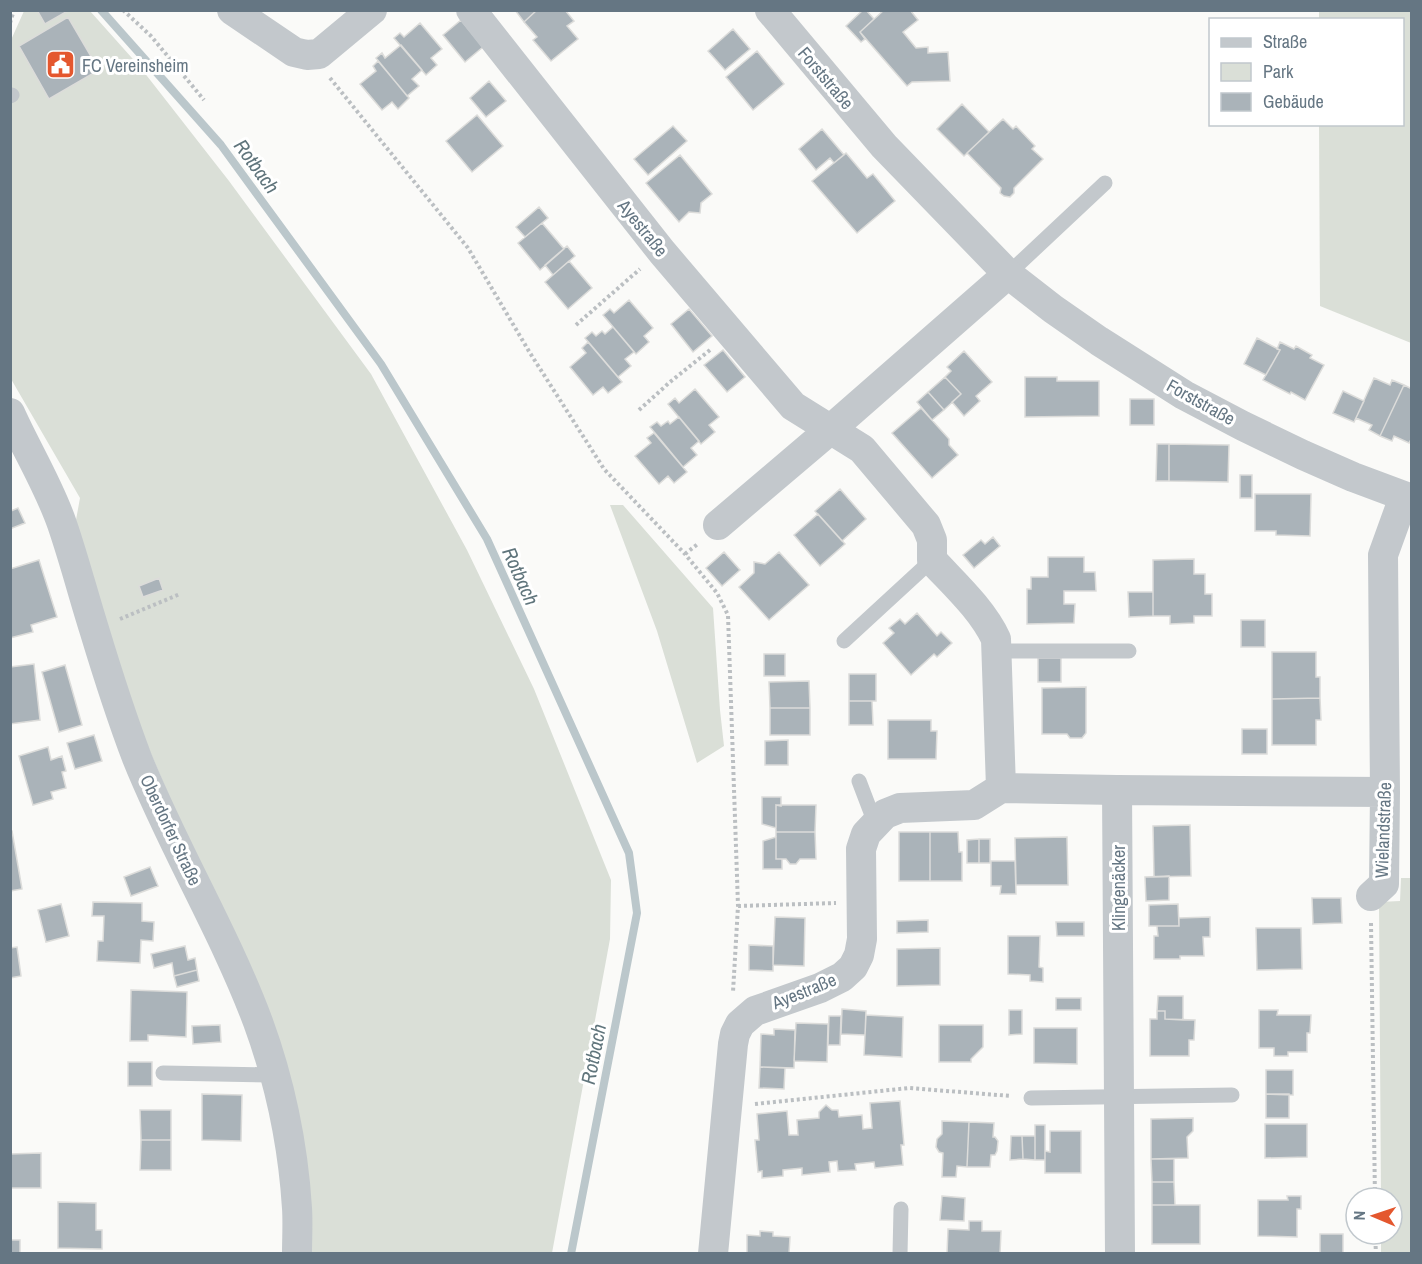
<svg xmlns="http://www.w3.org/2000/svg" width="1422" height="1264" font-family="'Archivo Narrow',sans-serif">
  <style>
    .green { fill: #dadfd7 }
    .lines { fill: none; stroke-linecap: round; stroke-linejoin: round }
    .stream { stroke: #bbc7cb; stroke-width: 8 }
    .building { fill: #aab3b9; stroke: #dcdcda; stroke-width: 1.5 }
    .path { stroke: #bbbfc2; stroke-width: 4; stroke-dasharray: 3 3; stroke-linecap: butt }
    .service { stroke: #c3c8cc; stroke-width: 15 }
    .minor { stroke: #c3c8cc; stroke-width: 30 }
    .labels { text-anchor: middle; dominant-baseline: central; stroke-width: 6; stroke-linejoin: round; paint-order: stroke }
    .poi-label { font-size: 18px; fill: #657683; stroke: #fff; text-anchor: start }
    .street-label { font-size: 18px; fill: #657683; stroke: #fff }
    .water-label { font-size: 20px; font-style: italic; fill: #60757c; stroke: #fff }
  </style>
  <rect width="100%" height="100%" fill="#fafaf8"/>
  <path class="green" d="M24,11H90L140,67L229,181L371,374L467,550L534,689L611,880L610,939L552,1253H308L213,899L128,700L76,520L80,498L11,379V40Z
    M1319,11H1411V343L1320,306L1319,125L1402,124V20L1319,19Z
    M610,505H623L713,608L720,710L724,746L697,763L657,631Z
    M1401,878H1411V1253H1381V1234H1392V1198H1381L1379,902L1400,901Z"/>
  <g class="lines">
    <path class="stream" d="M101,10L221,145L381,364L487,539L629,853L637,913L571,1254"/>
  </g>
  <path class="building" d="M37,10H65L66,12L45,24Z
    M515,10H537L524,22Z
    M537,10H565L574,21L567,26L578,39L551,61L533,40L537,37L524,22Z
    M863,10H866L874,19L860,32L865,39L861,42L846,26Z
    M884,10H910L918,20L903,32L916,48L928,47V53L948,52L950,81L912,82L907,86L860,32Z
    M68,17L99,70L49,99L19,46Z
    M461,20L483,47L465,62L443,35Z
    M420,23L442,49L431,58L437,65L426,75L394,38L400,33L404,37Z
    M733,29L750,49L725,70L708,51Z
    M401,45L422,70L412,79L419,86L407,96L376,58L382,53L385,58Z
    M757,51L784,84L753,110L726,77Z
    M378,61L409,98L398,109L392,102L382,110L360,84L376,71L373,66Z
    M489,81L506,101L486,117L470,98Z
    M962,104L989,132L964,156L937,129Z
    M477,115L503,146L472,172L446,141Z
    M1003,119L1013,129L1016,126L1035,146L1032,149L1043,159L1014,188V193L1010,197L1004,196L1000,193L1001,188L967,153Z
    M673,126L687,141L648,175L634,159Z
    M822,129L844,155L834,163L830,158L816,170L799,149Z
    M846,153L867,178L873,174L895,201L857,233L812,181Z
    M680,155L712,194L701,203L700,213L689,212L679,222L646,183Z
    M539,207L548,218L525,237L516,227Z
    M542,223L564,249L540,270L518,243Z
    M567,246L575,256L553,275L545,265Z
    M569,261L592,288L568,309L545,282Z
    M629,300L653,328L644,336L649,342L636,354L603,315L610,309L614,313Z
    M689,309L712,336L693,352L671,324Z
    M613,327L634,352L625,359L631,366L618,377L585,338L592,332L596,336L602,331L605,334Z
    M1257,338L1280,350L1266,375L1244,364Z
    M588,342L622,382L608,393L603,387L593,395L570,367L586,353L582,348Z
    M1280,342L1294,349L1296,346L1312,355L1310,358L1324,365L1305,400L1291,392L1290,394L1263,380L1280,350L1277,349Z
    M723,350L745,377L727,392L704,365Z
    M964,351L992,382L976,396L980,401L964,416L952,402L961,394L945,377L951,371L947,367Z
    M945,377L961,394L944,410L928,392Z
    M1025,377H1057V381H1099V416L1025,417Z
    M1374,378L1390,385L1392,380L1404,385L1380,436L1369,430L1372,425L1356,418Z
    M1404,385L1412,389V438L1409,443L1394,436L1392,441L1380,436Z
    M695,389L719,417L709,425L715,432L701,444L668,404L675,398L679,403Z
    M1343,391L1364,401L1354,422L1333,413Z
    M928,392L944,410L932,420L917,402Z
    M1130,399H1154V425H1130Z
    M921,408L949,439V445L958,455L932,478L892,433Z
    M679,417L699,441L691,448L697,455L683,467L650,427L657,422L661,426L668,421L670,424Z
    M654,433L687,472L674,483L668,476L659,484L635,456L651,443L647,438Z
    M1157,444H1169V481H1156Z
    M1169,444L1229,445L1228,482L1169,481Z
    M1240,475H1252V498H1240Z
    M840,489L866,519L842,541L815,511Z
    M1255,494H1311L1310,536L1276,535V531H1255Z
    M18,508L25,523L10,529V509L11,511Z
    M818,514L845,544L820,566L794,535Z
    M993,537L1000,546L974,568L963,555L981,540L985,544Z
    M724,552L740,570L722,586L706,568Z
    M779,552L809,585L769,620L739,587L754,573V562L765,564Z
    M1048,557H1084V572H1095L1096,591H1064V604H1075L1074,623L1027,624V589H1031V577H1048Z
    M1194,559V574H1205V594H1212V616H1194V623L1170,624V616H1153V560Z
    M39,560L57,617L31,625L33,632L10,638V569Z
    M159,578L163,590L143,597L139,586Z
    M1128,592H1153V616L1129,617Z
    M917,613L937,636L941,632L952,643L937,657L934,654L911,675L883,643L894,633L889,628L900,619L905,624Z
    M1241,620H1265V647H1241Z
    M1272,652H1316V677H1320V698L1272,699Z
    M764,654H785V676H764Z
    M1038,658H1061V682H1038Z
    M34,664L40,720L10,724V667Z
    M65,665L82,725L59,732L42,672Z
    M849,674H876V701H849Z
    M809,681L810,708H770L769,682Z
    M1086,687V733L1082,738H1070L1067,734H1042V688Z
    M1320,698L1321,720H1316V745H1272V699Z
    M849,701H872L873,725H849Z
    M770,708H810V735H770Z
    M888,720H931V731H937L936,759H888Z
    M1242,729H1267V754H1242Z
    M94,735L102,761L75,769L67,743Z
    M788,740V765H765V741Z
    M48,747L51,760L62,756L66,771L62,772L66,788L51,792L53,799L33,805L19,756Z
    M762,797H781V806L776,805V828L762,824Z
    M776,805H816L815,832H776Z
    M1190,825L1191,876L1154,877L1153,826Z
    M10,831H12L22,889L10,891Z
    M776,832H815L816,859H800L796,864H790L786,859H776Z
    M899,832H930V881H899Z
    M930,832H958L959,852H962V881H930Z
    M776,837V859H782V869H763V841Z
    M1067,837L1068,885H1016L1015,838Z
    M979,839V863H967V840Z
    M979,839H990V863H979Z
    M991,861H1015L1016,894H1000L1001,886H991Z
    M150,867L158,886L131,896L124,877Z
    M1169,876V900L1146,901L1145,877Z
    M1312,898H1341L1342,923L1313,924Z
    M93,902L142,903V921L154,922L153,941L141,940L140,963L97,961L98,941H103L104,916H92Z
    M61,904L69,936L46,942L38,910Z
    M1178,904L1179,926H1149V905Z
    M775,917L805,918L804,966L773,965Z
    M1210,917V937H1203L1204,956H1180V959H1154V936H1158L1157,926H1179V918Z
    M928,920V932L897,933V921Z
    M1056,922H1084V936H1057Z
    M1256,928H1301L1302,969L1257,970Z
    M1008,936H1040L1039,967L1043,968V982L1030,981V975L1008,974Z
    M749,945L773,946V971L749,970Z
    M185,946L188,960L195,958L197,970L174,976L172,963L154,968L151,954Z
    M17,947L21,976L10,978V948Z
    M940,948V985L897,986V949Z
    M197,970L199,981L177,987L174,976Z
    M131,990L187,992L186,1037L148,1035V1041H130Z
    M1158,996H1183V1020L1165,1019V1011H1157Z
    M1056,998H1081V1010H1056Z
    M842,1009L866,1011L865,1035L841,1034Z
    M1009,1010H1022V1034L1009,1035Z
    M1259,1010H1278L1277,1015H1311L1310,1033H1307V1052H1288V1056H1274V1048H1259Z
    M1157,1011H1165V1019L1195,1020L1194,1040H1189V1056H1150V1019H1157Z
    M866,1015L903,1017L902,1057L864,1055Z
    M829,1016H841L840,1045H828Z
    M796,1023L828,1024L827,1062L794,1061Z
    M220,1025L221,1042L193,1044L192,1026Z
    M939,1025H983V1047L971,1059V1062H939Z
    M1034,1028H1077V1064L1034,1063Z
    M774,1029L795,1030L794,1068L760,1067L761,1034L774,1035Z
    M128,1062H152V1086H128Z
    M760,1067L785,1068L784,1089L759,1088Z
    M1266,1070H1293V1095L1266,1094Z
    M202,1094L242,1095L241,1141L202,1140Z
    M1266,1094H1289V1118H1266Z
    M900,1101L904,1145H901L903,1165L875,1168L874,1162L855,1164L856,1170L838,1171L837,1161L829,1162L830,1172L802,1175V1168L783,1170V1176L762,1178V1171L758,1172L755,1140H759L757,1114L787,1111L789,1135H798L797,1120L819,1118V1112L826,1105L832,1110H838L839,1117L862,1115L863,1129L872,1128L870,1103Z
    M140,1110H171V1140H141Z
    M1193,1118V1131L1187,1137L1188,1158L1151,1159V1119Z
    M942,1121L969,1122L967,1167L957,1166L956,1177H942L943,1153L939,1152L936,1147L937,1139L942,1134Z
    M969,1122L994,1123L993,1137H995L998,1141L997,1151L995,1155H991L990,1167H967Z
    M1265,1124H1307V1157L1265,1158Z
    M1035,1125H1045V1160H1035Z
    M1050,1131H1081V1173H1045V1151L1050,1152Z
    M1011,1136H1022L1023,1159L1010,1160Z
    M1022,1136H1035V1160L1023,1159Z
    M141,1140H171V1170H140Z
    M41,1153V1188H10V1154Z
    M1151,1159H1174V1182H1152Z
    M1152,1182H1174L1175,1205H1152Z
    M942,1196L965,1198L964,1221L940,1220Z
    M1287,1196H1301V1209H1297V1237L1258,1236V1200H1288Z
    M58,1202L96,1203V1230H102V1249L58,1248Z
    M1152,1205H1200V1244H1152Z
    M969,1221H982V1231H1001L1000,1254H947L948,1229L969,1230Z
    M760,1231L773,1232V1236L790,1237L789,1254H747V1235L760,1236Z
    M1320,1234H1343V1254H1320Z
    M10,1240H20V1254H10Z"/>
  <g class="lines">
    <path class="path" d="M123,10L151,36L204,100
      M10,23L14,10
      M330,78L468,248L530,353L604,469L685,554L717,593L728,615L737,876L738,906L733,992
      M576,325L640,269
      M639,410L670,382L710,350
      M685,554L699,543
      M120,619L180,594
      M738,906L836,903
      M1371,923L1375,1198
      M755,1104L909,1088L1011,1096
      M1375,1234L1376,1254"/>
    <path class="service" d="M10,96L12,95
      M1008,274L1105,183
      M844,641L932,560
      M997,651H1129
      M859,781L875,823
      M163,1073L275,1075
      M1031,1098L1232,1095
      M900,1254L901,1209"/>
    <path class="minor" d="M232,10L294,52L307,55L319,54L372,10
      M471,10L662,252L793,406L862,449L926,525L932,540V560C954,584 982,609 996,639L1001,788
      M770,10L884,146L1008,274L1053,309L1099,341L1184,395L1243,426L1303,455L1353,477L1412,499
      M10,413C27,451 49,486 62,524C74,559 83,594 94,629C107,672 121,716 137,758C173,848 224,931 258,1022C280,1082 293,1145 297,1208C298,1223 297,1238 297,1254
      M718,525L831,429L1008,274
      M1117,790L1120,1254
      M1371,896L1384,884L1385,792L1383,555L1404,497
      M713,1254L733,1044L735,1034L740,1024L755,1011L820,988L842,977L853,967L859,955L862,939L861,849L866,834L885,814L900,808L974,805L1001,788L1117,790L1385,792"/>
  </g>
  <defs>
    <symbol id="civic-square" viewBox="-11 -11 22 22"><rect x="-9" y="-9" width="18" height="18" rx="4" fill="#e4572e" stroke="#fff"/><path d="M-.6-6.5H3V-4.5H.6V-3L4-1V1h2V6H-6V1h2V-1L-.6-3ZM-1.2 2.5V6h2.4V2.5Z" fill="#fff"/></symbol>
  </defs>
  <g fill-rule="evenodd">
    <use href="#civic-square" x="44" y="48" width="33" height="33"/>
  </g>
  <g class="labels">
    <g class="poi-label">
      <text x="82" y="65">FC Vereinsheim</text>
    </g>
    <g class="street-label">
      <text transform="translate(826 78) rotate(50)">Forststraße</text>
      <text transform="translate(643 228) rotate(51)">Ayestraße</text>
      <text transform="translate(1201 402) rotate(29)">Forststraße</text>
      <text transform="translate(171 830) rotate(65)">Oberdorfer Straße</text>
      <text transform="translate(1383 830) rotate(-88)">Wielandstraße</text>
      <text transform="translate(1118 888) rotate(-90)">Klingenäcker</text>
      <text transform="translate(804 991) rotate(-22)">Ayestraße</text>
    </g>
    <g class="water-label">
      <text transform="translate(257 166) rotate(54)">Rotbach</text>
      <text transform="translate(521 576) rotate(66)">Rotbach</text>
      <text transform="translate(593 1054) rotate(-79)">Rotbach</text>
    </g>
  </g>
  <rect width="1422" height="1264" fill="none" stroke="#657683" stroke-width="24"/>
  <rect x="1209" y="18" width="195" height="108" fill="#ffffff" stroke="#c1c8cd" stroke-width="1.5"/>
  <rect x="1221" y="38" width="30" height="9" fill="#c3c8cc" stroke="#c1c8cd" stroke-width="1.5"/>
  <text x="1263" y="48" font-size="18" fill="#657683">Straße</text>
  <rect x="1221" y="63" width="30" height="18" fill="#dadfd7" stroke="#c1c8cd" stroke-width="1.5"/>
  <text x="1263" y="78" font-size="18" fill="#657683">Park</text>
  <rect x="1221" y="93" width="30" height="18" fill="#aab3b9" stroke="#c1c8cd" stroke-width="1.5"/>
  <text x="1263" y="108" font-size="18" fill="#657683">Gebäude</text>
  <g transform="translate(1374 1216) rotate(272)"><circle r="28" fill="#ffffff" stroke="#c1c8cd" stroke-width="1.5"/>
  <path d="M0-4.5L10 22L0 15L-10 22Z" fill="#e4572e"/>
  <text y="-9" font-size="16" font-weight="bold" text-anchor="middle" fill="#657683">N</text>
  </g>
</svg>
